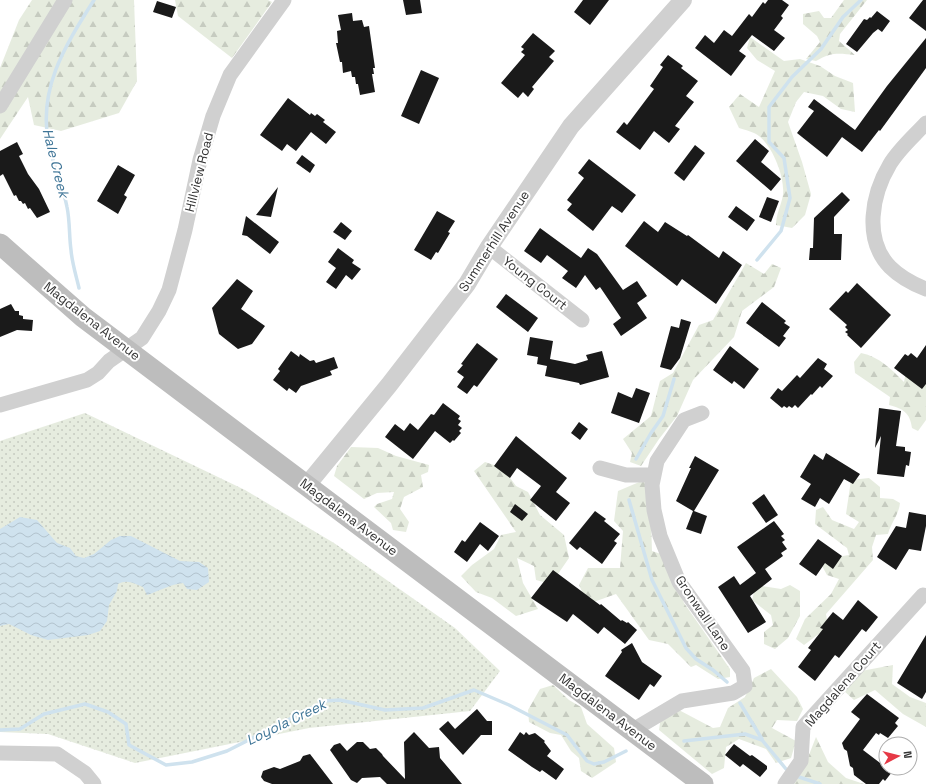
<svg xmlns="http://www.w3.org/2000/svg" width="926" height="784" font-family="'Space Grotesk',sans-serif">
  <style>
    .grass { fill: url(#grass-dots) }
    .forest { fill: url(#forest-firs) }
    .water { fill: url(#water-waves) }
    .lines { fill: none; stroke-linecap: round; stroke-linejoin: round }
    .stream { stroke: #cfe2ee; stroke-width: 3.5 }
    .building { fill: #1a1a1a }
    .minor { stroke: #d0d0d0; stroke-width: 15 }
    .tertiary { stroke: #d0d0d0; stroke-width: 18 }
    .secondary { stroke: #bdbdbd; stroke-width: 21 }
    .labels { text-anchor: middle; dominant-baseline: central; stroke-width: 4; stroke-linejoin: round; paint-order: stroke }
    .street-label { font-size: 13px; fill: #333; stroke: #fff }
    .water-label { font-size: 14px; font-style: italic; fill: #3f7597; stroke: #fff }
  </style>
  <defs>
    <pattern id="grass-dots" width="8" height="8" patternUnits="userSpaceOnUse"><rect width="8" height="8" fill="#e6ecdf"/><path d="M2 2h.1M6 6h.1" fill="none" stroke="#c6cbc0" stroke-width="1.8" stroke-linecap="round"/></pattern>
    <pattern id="forest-firs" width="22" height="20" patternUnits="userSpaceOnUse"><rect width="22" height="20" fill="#e6ecdf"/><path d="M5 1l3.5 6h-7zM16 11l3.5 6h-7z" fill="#c6cbc0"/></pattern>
    <pattern id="water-waves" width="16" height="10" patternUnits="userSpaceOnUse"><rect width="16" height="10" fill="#cfe2ee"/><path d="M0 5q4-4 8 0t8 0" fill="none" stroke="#b2c2cd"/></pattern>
  </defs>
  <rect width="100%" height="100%" fill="#fff"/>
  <path class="grass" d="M85,413L245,490L334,543L455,628L500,671L470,711L309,728L135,763L48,734L0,732V441Z"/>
  <path class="forest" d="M32,0H134L137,81L119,113L61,131L34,125L28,97L0,139V68L19,20Z
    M175,0H268L272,2L232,58L178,16Z
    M844,0H867L840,34L839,41L855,55C838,53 831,52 816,61L806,59L820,42L817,36L803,24V14L819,11L824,18H831Z
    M750,37L784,61L800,59L820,66L835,76L853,83L855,112L841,109L823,96L804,92L796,102L788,122L802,162L811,194L805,215L792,228L776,225C776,214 781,206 783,195C785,177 773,147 759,136C754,132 745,130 739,128L729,107L740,94L759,107L775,71L757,60L747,48Z
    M746,263L764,274L772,264L781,268L774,287L742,311L734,337L693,380L677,416L659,439L641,466L630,462L632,453L623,439L651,416L660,381L673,373L699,325L713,320Z
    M861,353C880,357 891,369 904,382L906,372L926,366V420L918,431L912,428C910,413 904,409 889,405L890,397L855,373L854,362Z
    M351,447L378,448L396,456L429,465L428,472L421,475L423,487L404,497L400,509L409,522L406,532L393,530L391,523L374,507L377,504L392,499L394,492L377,493L364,499L334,476L337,466Z
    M485,462L503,468L516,486L528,492L540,515L564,535L569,558L551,584L536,580L534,566L517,558L523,583L538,609L516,616L492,598L476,592L461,576L472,565L494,549L501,535L516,532L474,471Z
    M869,478L880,487V498L893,499L900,503C899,514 891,523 888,534L876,535L872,547L873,560L826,614L828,627L804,645L796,639L805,619L831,594L839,579L827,575L821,564L831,558L849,555L847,548L815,524L816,510L823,507L832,520L854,529L859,522L846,514L851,480Z
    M644,480L657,497L651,521L652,551L667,556L684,603L730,669V677L718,679L696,665L691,667L668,644L649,640L616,594L588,604L579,585L588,568H620L623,531L614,521L618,491Z
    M756,585L781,589L790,585L800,591V616L788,638L775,649L764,644V632L773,625L771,615L752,600Z
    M893,665L892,684L910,697L926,703V727L903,714L875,690L854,700L844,691L856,672Z
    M771,669L797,697L803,709L797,721L777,720L772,728L796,741L791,758L776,763L766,749L739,739L726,747L724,768L712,774L659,730L661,716L677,709L713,728L720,727L728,708L745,697L754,678Z
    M553,685L569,700L581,707L587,724L614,748L616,762L592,778L581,771L579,758L571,751L561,735L550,733L529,722L528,710L540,689Z
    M816,737L828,762L846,778L864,784H794L805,765Z"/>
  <path class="water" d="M20,517L37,520L57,543L70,548L76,556L84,558L94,554L111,540L120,536H131L180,561L199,562L208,568L209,582L197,590L187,589L183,583C171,584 159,591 147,595L143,587C134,583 127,579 118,584L117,591L109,605L107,621L100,631L88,635L48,640L31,635L9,624L0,626V529Z"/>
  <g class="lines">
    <path class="stream" d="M757,260L781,231L790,198L784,158L769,142V107L792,77L821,49L843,17L861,0
      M79,288C76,275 72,263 71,250C69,236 70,221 67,207C63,186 54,167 49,146C37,89 65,46 94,0
      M636,459L651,433L663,416L674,379
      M629,500L652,580L686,648L696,659L713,670L727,682
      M740,703L762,739
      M0,730L20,729L44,714L85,704L108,712L126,724L129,745L166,765L192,762L227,751L325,701L340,700L385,710L423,708L474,690L509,705L567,735L587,761L594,764L604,762L626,751
      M684,741L745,734L762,740L786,769
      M799,777L820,784"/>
  </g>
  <path class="building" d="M403,0H420L422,13L406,15Z
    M583,0H609L590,25L574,12Z
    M768,0H782L789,5L781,16L783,18L774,30L785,38L774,51L752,35L739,51L746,56L731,76L695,48L705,35L714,43L724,30L732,36L749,14L752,17L763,2L765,4Z
    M923,0H926V31L909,18Z
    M157,1L176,7L172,18L153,12Z
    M877,11L890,21L882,32L878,29L873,33L857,52L846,44L864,19L867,20L870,17L871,18Z
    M352,13L353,21L362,20L364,27L369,26L375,68H373L374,74H372L375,92L360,95L358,84H356L355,77H352L351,71L343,73L342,62H340L336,43H338L337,31L341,30L338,15Z
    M533,33L555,51L549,57L554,61L532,87L534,89L528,97L523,92L518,98L501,83L525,55L521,52L524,49L521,47Z
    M926,38V68L880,131L879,130L862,152L842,137L827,157L797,133L814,111L808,107L814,99L855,130L887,86Z
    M668,55L683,66L681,68L698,81L686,96L694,102L675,126L680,129L669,143L654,131L640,150L616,132L624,122L627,125L654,89L650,86L663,67L660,65Z
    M421,70L439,78L419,124L401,116Z
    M288,98L310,115L311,113L315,116L317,114L325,120L323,122L336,132L326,144L311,132L296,151L287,144L282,151L260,135Z
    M755,139L769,151L761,162L781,179L771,191L736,161Z
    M17,142L23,154L19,156L28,174L39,189L50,212L37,218L30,208L28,209L25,203L23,204L21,201H19L16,195L14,196L3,174L0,176V151Z
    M695,145L705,153L684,181L674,173Z
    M302,155L315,165L310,173L296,163Z
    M589,159L636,195L622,213L612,206L593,231L567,210L572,204L567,200L584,178L578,173Z
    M118,165L135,175L124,195L127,197L118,214L97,201Z
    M278,187L271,217L256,215Z
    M842,192L850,200L834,217V234H842L841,260H809L810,248H813L814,218Z
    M767,197L779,201L771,222L759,217Z
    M736,206L755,220L747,231L728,217Z
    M437,211L455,221L448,232L450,233L438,253L436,252L431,260L414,250Z
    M246,216L279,242L270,254L247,236L242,235Z
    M644,221L658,232L665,222L687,236L688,235L719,258L723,251L742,265L716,304L682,279L677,286L625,246Z
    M341,222L352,231L345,240L333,232Z
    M540,228L581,258L588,248L597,254L623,290L637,281L647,296L637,303L647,318L621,336L613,324L621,318L600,287L596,290L585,275L576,288L562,278L568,271L547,255L541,263L524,251Z
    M338,248L354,260L352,263L361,269L352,280L346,275L336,289L326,282L336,268L328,262Z
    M237,279L253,291L241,309L265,326L252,344L238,349L219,334L212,308Z
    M857,283L891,315L861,348L847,335L848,334L845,332L848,330L845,327L847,325L829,309L846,291L848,293Z
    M506,294L538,318L528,332L496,307Z
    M762,302L786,321L784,323L790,327L783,336L786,338L779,347L746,323Z
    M11,304L15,311H19V315L23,316V319L33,320L32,331L17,330L0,337V309Z
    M681,319L691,322L680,358L671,370L660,367L671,326L679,328Z
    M530,337L553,341L550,359L575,364L588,360L586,355L602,351L609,377L580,385L579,383L545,376L547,366L537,364L538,357L527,355Z
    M477,343L498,359L477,387L474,385L467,394L457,387L464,377L457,372L463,365L461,364Z
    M926,345V384L922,389L894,368L905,354L908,356L911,353L917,358Z
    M730,346L759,369L744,389L734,381L732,384L713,370Z
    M291,351L299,357L300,354L310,361L314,360L316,363L334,357L338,368L330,371L332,375L301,386L296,393L289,388L287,391L273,380L280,371L278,369Z
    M818,358L827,364L824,369L833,376L822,388L820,386L812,395L811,394L798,408L795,405L792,408L789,406L787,408L784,406L782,408L770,398L778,388L782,391L797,375L800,378Z
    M636,388L650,393L639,423L611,413L618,392L632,398Z
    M443,403L460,416L458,419L461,421L458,425L462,428L459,431L461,433L454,441L453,440L450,443L435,431L413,459L385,437L395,424L404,431L410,423L418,430L431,414L434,415Z
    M879,408L901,411L896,446L905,447V451L911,452L909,466L906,465L904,477L877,474L881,436L875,448Z
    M579,422L588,429L580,440L571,433Z
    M516,436L567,478L556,492L570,503L556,521L530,500L541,486L517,468L510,478L494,466Z
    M826,453L860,474L853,484L844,479L829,504L820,498L815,507L801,499L811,484L800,477L814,454L823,460Z
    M695,456L719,470L694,511L707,516L701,534L686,529L693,511L676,501L691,468H689Z
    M764,494L778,515L766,523L752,503Z
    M515,504L528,514L522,521L510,512Z
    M595,511L606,519L604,521L620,534L614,541L617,543L602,564L580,547L577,550L569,543Z
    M909,512L926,515V526L921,551L909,549L896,570L877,557L896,526L906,528Z
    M774,521L784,534L781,536L785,540L782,542L787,549L781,553L783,556L765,569L772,579L750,596L766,622L748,633L718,587L734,576L740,585L756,573L737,547Z
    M480,522L499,536L488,551L480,544L467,562L454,552L462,540L465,542Z
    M818,539L842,556L833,569L825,563L816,576L799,564Z
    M553,570L600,605L601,604L621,621L622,620L627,623L628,622L637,630L625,644L604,627L598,634L573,614L567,622L531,598Z
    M858,600L878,617L866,632L862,629L839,658L835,655L815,681L798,667L811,650L808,648L823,629L820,628L833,612L843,620Z
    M926,635V692L922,699L897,683Z
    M632,643L642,662L662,676L654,687L650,684L639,700L605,676L622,652L621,650Z
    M867,694L899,718L895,723L898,726L888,738L880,733L879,735L876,733L863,750L892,772L885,781L883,779L879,784H866L854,775L853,768L850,766L847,751L844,749L842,743L860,719L851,712Z
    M477,709L487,721H492V735H481L463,755L439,729L448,721L455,729Z
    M414,732L429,748L439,747L440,758L462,784H387L380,777L362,778L357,783L351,780L330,750L334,745L340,743L347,751L357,742H363L370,749L376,748L382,754L383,756L405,779L404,742Z
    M520,732L524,735L526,732L529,735L535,733L545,741L544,742L551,751L547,756L564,769L556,780L542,770L540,772L532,767L508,750Z
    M734,744L750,756L752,755L767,766V769L760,777L743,764L740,767L725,755Z
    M310,754L333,784H272L264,781L261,777L263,771L274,767L280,769L300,761L303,756Z"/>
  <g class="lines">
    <path class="minor" d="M0,106L65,0
      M926,123C914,136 899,149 890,164C872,194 863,239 890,267C900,277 913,284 926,289
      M489,247L582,320
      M0,405L87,380L98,373L109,361L142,338L159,311L169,290L185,230L200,160L213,116L230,75L284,0
      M600,468L626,475H654
      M633,730L682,701L733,693L745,686L743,671L679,582L660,536L654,510L652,485L657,461L684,420L702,413
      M0,753L57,754L85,773L94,784
      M785,784L801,761L803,727L923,595"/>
    <path class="tertiary" d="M307,485L389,385L467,284L489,247L571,126L683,0"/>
    <path class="secondary" d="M0,244L83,317L703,784"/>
  </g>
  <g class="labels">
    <g class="street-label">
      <text transform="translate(199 172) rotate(-76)">Hillview Road</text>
      <text transform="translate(494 241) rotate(-57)">Summerhill Avenue</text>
      <text transform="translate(535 283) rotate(38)">Young Court</text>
      <text transform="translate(92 321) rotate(38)">Magdalena Avenue</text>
      <text transform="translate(349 517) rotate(37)">Magdalena Avenue</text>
      <text transform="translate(703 613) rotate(56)">Gronwall Lane</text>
      <text transform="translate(843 684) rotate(-49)">Magdalena Court</text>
      <text transform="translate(608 712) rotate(37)">Magdalena Avenue</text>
    </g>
    <g class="water-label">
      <text transform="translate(56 163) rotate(76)">Hale Creek</text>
      <text transform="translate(286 722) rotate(-26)">Loyola Creek</text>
    </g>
  </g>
  <g transform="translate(898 756) rotate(83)"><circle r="19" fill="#ffffff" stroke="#adadad"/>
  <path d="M0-3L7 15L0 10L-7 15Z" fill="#e63946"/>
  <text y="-6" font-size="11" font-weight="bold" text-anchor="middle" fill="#333333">N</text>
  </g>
</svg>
